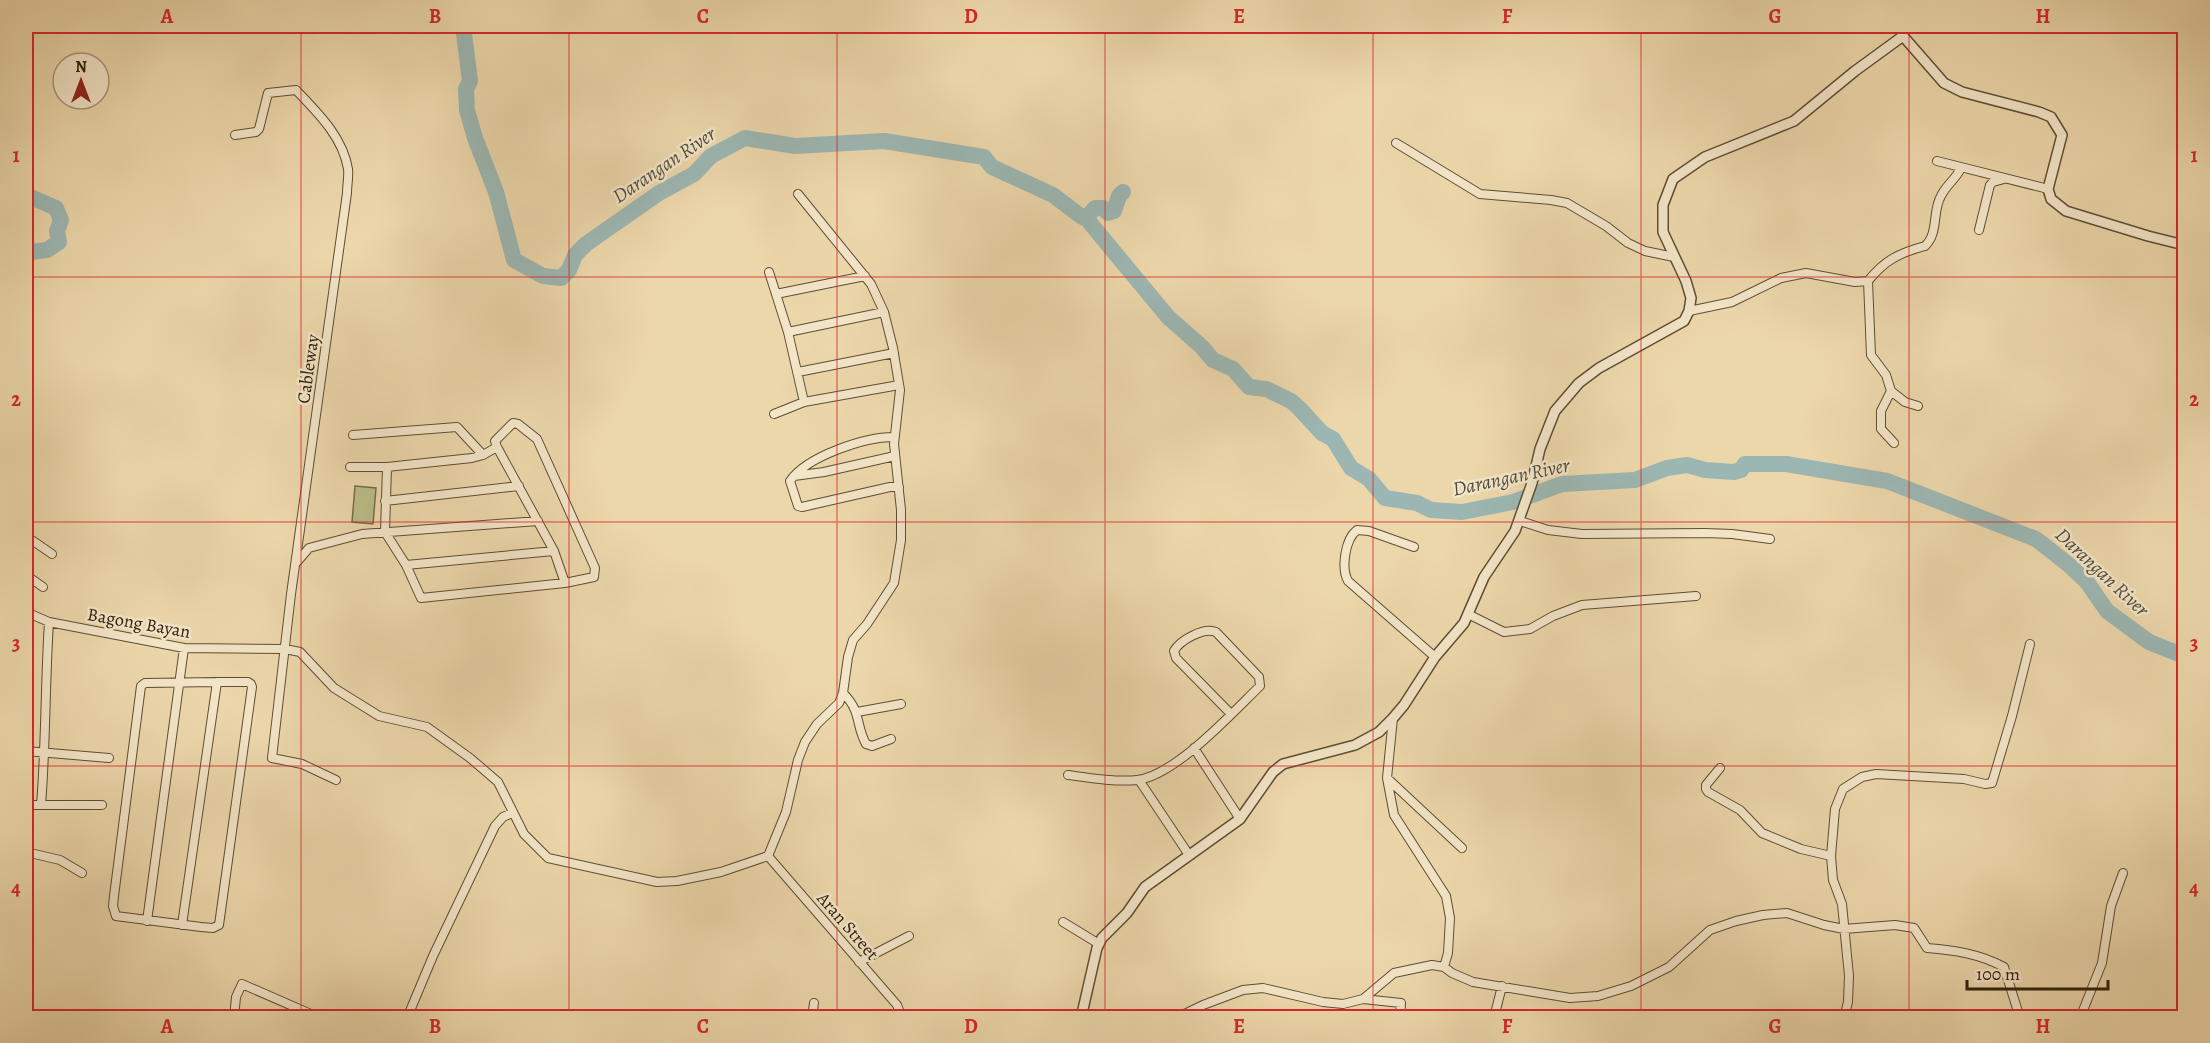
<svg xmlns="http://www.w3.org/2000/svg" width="2210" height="1043" font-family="Alegreya,serif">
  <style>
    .green { fill: #babd87; stroke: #746e49; stroke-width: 1.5 }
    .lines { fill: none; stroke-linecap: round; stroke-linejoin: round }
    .river { stroke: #9cb7b3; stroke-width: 16 }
    .minor-casing { stroke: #5e4e33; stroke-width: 10 }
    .tertiary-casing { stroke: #5e4e33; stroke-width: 12 }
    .minor { stroke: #f3e5c8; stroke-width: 8 }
    .tertiary { stroke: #f3e5c8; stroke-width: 9 }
    .grid { fill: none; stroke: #d62828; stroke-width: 1.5; stroke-opacity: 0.55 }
    .labels { text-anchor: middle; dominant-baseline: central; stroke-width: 5; stroke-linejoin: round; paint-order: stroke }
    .street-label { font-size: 18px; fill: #2f200b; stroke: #f3e5c8 }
    .water-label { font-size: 20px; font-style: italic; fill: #504d3d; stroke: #f3e5c8 }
    .neatline { fill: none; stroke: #d62828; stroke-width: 2 }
    .grid-label { font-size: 20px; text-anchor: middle; font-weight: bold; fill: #d62828 }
  </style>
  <rect width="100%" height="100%" fill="#ecd7ab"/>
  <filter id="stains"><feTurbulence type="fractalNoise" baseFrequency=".00333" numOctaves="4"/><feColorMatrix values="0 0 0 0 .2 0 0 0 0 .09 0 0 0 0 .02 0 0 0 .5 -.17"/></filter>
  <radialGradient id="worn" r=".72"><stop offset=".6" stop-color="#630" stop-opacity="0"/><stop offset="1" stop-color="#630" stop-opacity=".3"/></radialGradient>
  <path class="green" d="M355,486L376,488L373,524L352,522Z"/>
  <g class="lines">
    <path class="river" d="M463,26L470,81L466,89L467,110L475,138L496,192L514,260L543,276L561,278L569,270L575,255L586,244L659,193L694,174L711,156L745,138L795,146L884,141L984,157L992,167L1053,195L1082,217L1086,218L1095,208H1103L1108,213L1114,211L1119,196L1123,192
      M26,195L56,208L61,220L57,231L59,242L47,250L30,252L26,256
      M1086,218L1168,317L1202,347L1213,360L1233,369L1249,387L1266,389L1291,401L1299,408L1322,433L1333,439L1351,468L1369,479L1385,498L1417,503L1431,510L1462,512L1513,502L1562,484L1635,480L1667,468L1687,465L1705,470L1734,472L1741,470L1745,464H1786L1887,481L2036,539L2069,565L2087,582L2107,611L2149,642L2184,656"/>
    <defs>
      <path id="minor" d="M235,135L256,132L259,129L268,93L296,90C317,112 343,137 348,169C349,176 347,185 347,193L291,594L272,758L302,764L336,780
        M1396,143L1480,194L1551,200L1567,203L1606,226L1628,243L1645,251L1674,257
        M1937,161L2048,189
        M1979,230L1990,185L1993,182L2004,179
        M769,272L788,332L804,402
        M776,294L865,276
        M1689,311L1732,302L1781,278L1806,273L1855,282L1868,281
        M788,332L884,312
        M798,372L894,353
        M1891,391L1905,402L1918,406
        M774,414L804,402L899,385
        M353,435L457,427L483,455
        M894,437C865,437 807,456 790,481L798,506L802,507L890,487H899
        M1894,443L1881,429V411L1891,391L1886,375L1871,355L1868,281C1885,260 1899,253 1925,246C1939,233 1932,211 1941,196C1946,185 1956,179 1961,168
        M350,467H387L472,458L483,455L497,447L554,551L565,583
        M387,467L385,532L406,565L421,598L565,583L594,577L595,568L537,439L518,424L513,423L495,441L497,447
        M794,476L824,472L895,456
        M385,501L519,486
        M1520,521L1548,530L1582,534L1705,533L1732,534L1770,539
        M26,536L52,554
        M1414,547L1369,531L1357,530C1345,539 1341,568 1348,581L1435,657
        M297,562L309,548L362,534L538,521
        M406,565L554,551
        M26,575L43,587
        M26,612L49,622L184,648L285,649L300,652L334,688L379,716L427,727L470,758L498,782L524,834L548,858L657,882L677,881L721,872L768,856
        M1468,614L1504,632L1530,629L1553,616L1582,605L1696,596
        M217,682H248L251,684L252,687L219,925L213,928L201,927L116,916L113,906L114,896L141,686L145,683Z
        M843,693C862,712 855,724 866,744L872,746L891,739
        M857,712L901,704
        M1393,718L1387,778L1394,815L1446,896L1450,918L1448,953L1444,967
        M1194,748L1240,819
        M26,751L109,758
        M1720,768L1706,785V789L1708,792L1740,810L1762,833L1801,849L1831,856
        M1068,775C1090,778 1115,782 1137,780C1175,776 1233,712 1260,686L1259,677L1216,632C1204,627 1180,640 1174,651L1176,658L1231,714
        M1388,779L1462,848
        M1139,780L1189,855
        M26,805H102
        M41,805C46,744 45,683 49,622
        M26,852L60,860L82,873
        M768,856L786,812L798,760L805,742L817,724L839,703L843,693L848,657L853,640L867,624L894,583L901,540V510L894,444L900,390L893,348L884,312L871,284L798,194
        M768,856L897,1005L902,1018
        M147,921L184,648
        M1063,922L1099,944
        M182,925L217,682
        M859,962L909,936
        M1363,999L1401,1003L1400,1018
        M234,1018L236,997L242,984L320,1018
        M407,1018L433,956L495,826L503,817L512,813
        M812,1018L814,1003
        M1176,1018L1203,1005L1243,990L1263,988L1323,1002L1343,1004L1363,999L1394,973L1432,965L1444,967L1452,973L1473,982L1570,998L1598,996L1631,986L1669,967L1710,930L1736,921L1763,915L1787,913L1824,925L1844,929L1895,925L1914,928L1927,948C1954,950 1980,954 2004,967L2020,1018
        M1494,1018L1502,986
        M1844,1018L1848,1002L1849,976L1842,904L1833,880L1831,856L1835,809L1843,789L1862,777L1876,774L1964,779L1985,784L1992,783L2012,716L2030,644
        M2080,1018L2102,963L2111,906L2123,873"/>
      <path id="tertiary" d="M1903,36L1944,83L1962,92L2039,112L2051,117L2062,135L2048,189L2051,199L2066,211L2148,236L2184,245
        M1081,1018L1097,948L1102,938L1127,913L1145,887L1240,819L1273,772L1283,764L1355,745L1379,732L1393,718L1404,705L1435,657L1464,623L1484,577L1515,531L1532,483L1540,449L1555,411L1579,383L1599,368L1684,321L1689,311L1691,298L1686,281L1663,232V205L1673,179L1705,157L1794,121L1855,71L1903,36"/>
    </defs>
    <use href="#minor" class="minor-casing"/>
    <use href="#tertiary" class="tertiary-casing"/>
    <use href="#minor" class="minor"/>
    <use href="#tertiary" class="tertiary"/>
  </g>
  <path class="grid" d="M301,26V1018M569,26V1018M837,26V1018M1105,26V1018M1373,26V1018M1641,26V1018M1909,26V1018M26,277H2184M26,522H2184M26,766H2184"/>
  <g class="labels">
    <g class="street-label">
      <text transform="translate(308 369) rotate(-82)">Cableway</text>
      <text transform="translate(139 623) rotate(10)">Bagong Bayan</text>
      <text transform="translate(848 926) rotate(49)">Aran Street</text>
    </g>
    <g class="water-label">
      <text transform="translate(664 165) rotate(-34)">Darangan River</text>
      <text transform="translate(1511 477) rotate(-12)">Darangan River</text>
      <text transform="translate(2102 572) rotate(43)">Darangan River</text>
    </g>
  </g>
  <rect width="2210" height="1043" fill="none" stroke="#ecd7ab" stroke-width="66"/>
  <g transform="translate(81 81)"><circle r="28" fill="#f3e5c8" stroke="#a5967c" stroke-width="1.5"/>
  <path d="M0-4.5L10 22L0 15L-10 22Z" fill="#8f2418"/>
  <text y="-9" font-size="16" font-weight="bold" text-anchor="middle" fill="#2f200b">N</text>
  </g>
  <path d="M1967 980v9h141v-9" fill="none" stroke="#2f200b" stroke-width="3"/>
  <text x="1976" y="980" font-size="18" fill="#2f200b" stroke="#f3e5c8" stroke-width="4.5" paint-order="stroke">100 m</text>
  <rect x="33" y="33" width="2144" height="977" class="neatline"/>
  <g class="grid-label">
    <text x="167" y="23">A</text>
    <text x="435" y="23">B</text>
    <text x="703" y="23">C</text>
    <text x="971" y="23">D</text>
    <text x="1239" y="23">E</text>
    <text x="1507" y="23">F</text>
    <text x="1775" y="23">G</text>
    <text x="2043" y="23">H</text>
    <text x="16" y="162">1</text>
    <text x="2194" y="162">1</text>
    <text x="16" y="406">2</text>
    <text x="2194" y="406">2</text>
    <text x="16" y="650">3</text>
    <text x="2194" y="650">3</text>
    <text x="16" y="895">4</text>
    <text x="2194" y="895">4</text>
    <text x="167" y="1033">A</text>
    <text x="435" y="1033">B</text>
    <text x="703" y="1033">C</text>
    <text x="971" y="1033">D</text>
    <text x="1239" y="1033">E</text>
    <text x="1507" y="1033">F</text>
    <text x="1775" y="1033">G</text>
    <text x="2043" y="1033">H</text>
  </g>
  <rect width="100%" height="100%" filter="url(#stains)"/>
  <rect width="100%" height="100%" fill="url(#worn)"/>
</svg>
